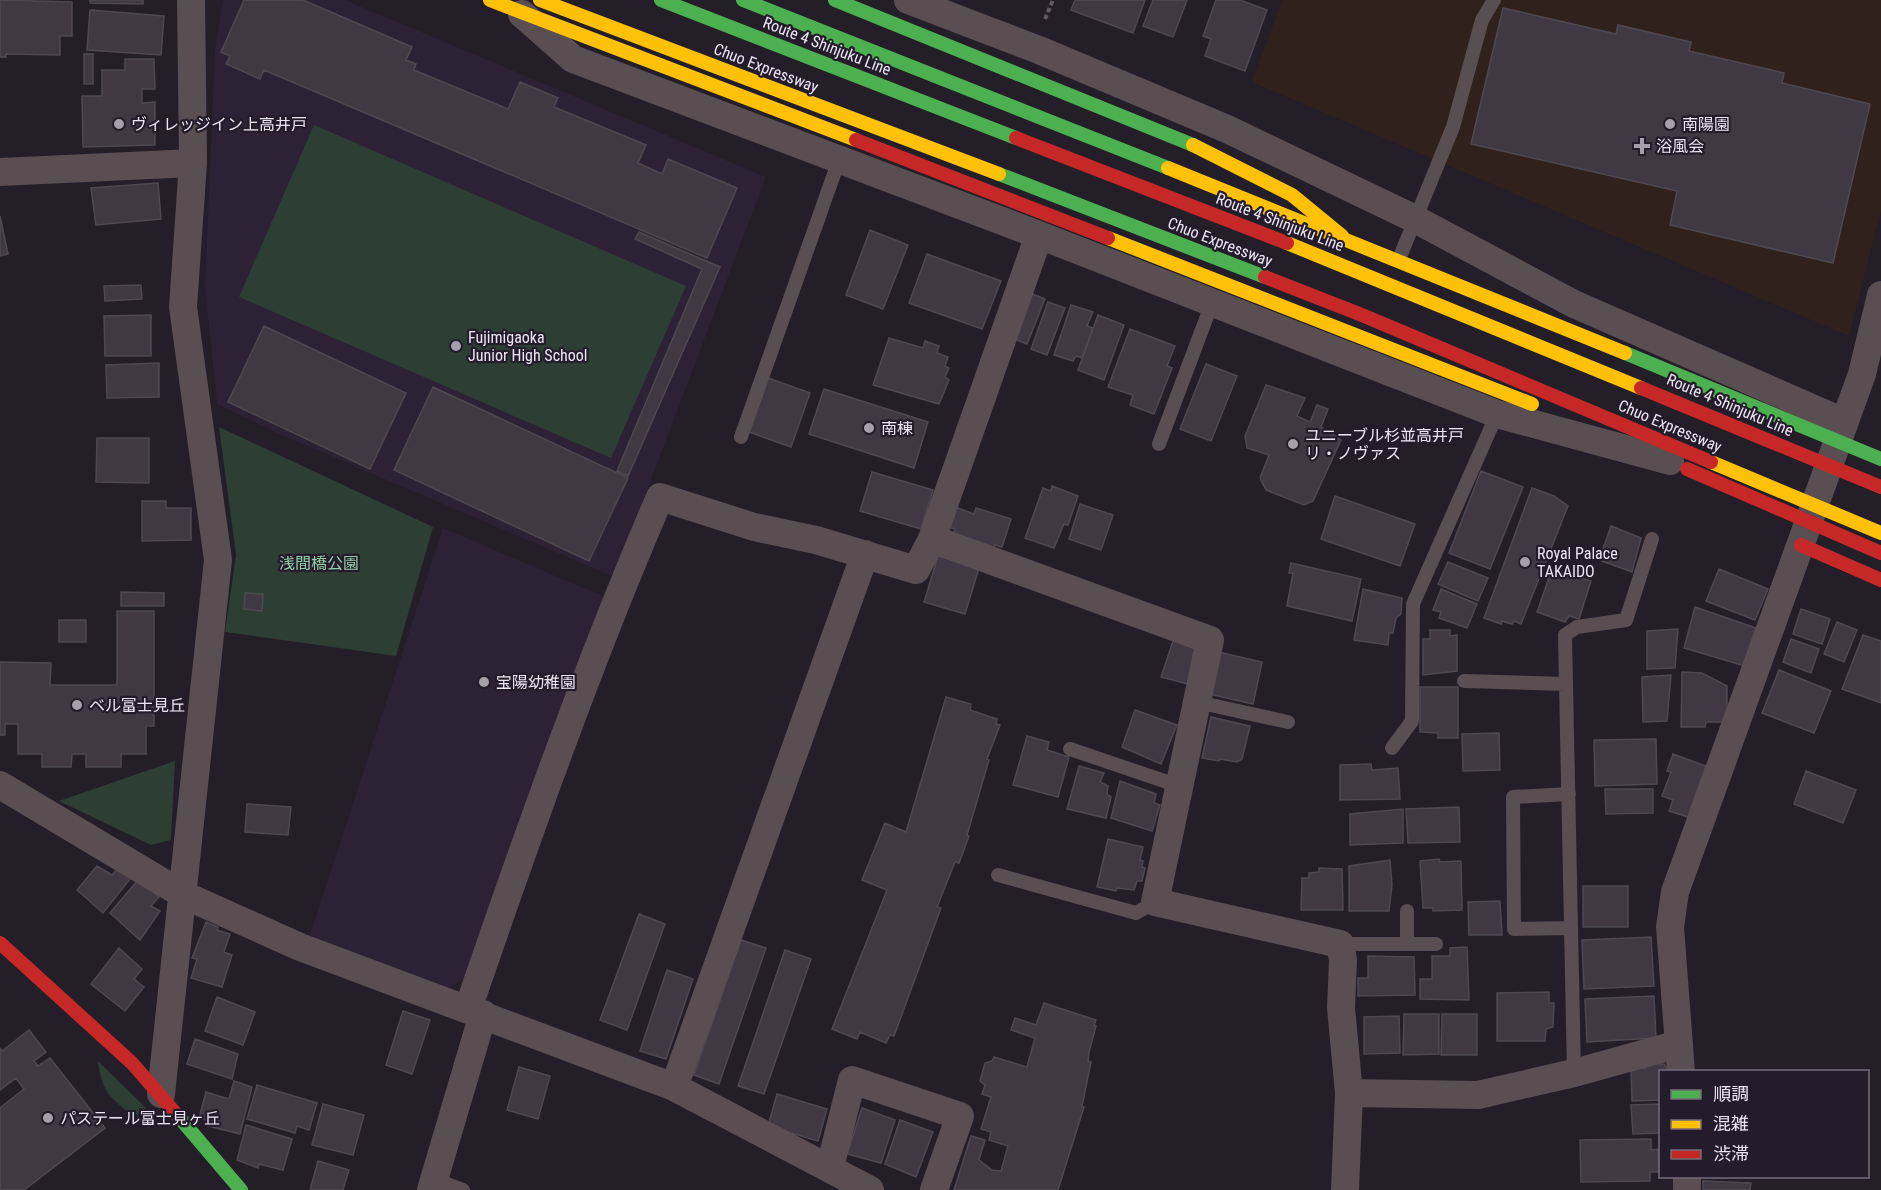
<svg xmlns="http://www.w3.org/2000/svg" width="1881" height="1190" font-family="'Roboto Condensed','Noto Sans JP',sans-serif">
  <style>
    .built { fill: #2d2135 }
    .medical { fill: #31211d }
    .green { fill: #2d3e34 }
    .building { fill: #403943; stroke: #4e4951; stroke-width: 1.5 }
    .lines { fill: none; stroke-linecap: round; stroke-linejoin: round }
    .path { stroke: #645a5f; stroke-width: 4; stroke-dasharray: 4.5 3; stroke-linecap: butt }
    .lane { stroke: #594e51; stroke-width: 14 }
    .street { stroke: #594e51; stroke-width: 28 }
    .fast { stroke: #4caf50; stroke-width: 14 }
    .slow { stroke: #ffc107; stroke-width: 14 }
    .jam { stroke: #c62828; stroke-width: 14 }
    .fast-bridge { stroke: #4caf50; stroke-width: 14 }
    .slow-bridge { stroke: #ffc107; stroke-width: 14 }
    .jam-bridge { stroke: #c62828; stroke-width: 14 }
    .poi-dot { fill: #a6a0ab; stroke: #241b2b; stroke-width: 2 }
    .labels { text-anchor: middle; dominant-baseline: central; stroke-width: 4.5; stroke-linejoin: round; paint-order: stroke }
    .street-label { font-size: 16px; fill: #ece6f1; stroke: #241b2b }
    .poi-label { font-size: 16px; fill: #ece6f1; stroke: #241b2b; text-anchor: start }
    .park-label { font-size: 16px; fill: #92cfa6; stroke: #241b2b }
  </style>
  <rect width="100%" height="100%" fill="#231e28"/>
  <path class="built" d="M223,0H345L766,177L614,577L277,433L217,404L205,287L215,50Z
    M443,528L605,597L468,976L452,986L447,993L309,938Z"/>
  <path class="medical" d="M1282,0H1881V211L1849,336L1252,82Z"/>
  <path class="green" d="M314,125L686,286L611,458L239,297Z
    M219,427L433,527L396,656L225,632L236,555Z
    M175,761L171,840L151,845L59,801Z
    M98,1062V1061L148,1110L134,1117C110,1096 103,1095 98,1062Z"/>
  <path class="building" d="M0,0L72,2V36H60V55L6,54V57H0Z
    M90,0H143V4L90,3Z
    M244,0H303L412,47L406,60L416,64L414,70L508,109L520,82L558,98L554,107L646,145L638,163L662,174L668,159L737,188L707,258L264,70L260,79L226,64L230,56L221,52Z
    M1075,0H1145L1133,33L1071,10Z
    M1153,0H1187L1173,37L1143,26Z
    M1216,0H1240L1267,10L1245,71L1205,56L1211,39L1203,36Z
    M1503,8L1616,34L1618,25L1691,42L1689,51L1784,73L1782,83L1870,104L1833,263L1670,225L1677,191L1471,144Z
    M90,10L164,16L161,55L87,50Z
    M84,54H93V84H84Z
    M125,59H154L155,89H142V103L155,102V145L83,147L82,96H102V70H125Z
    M158,183L161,219L96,225L91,188Z
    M0,216L8,254L0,256Z
    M870,230L908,245L883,309L846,295Z
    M639,232L720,267L628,476L617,471L702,269L635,239Z
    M927,254L1001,281L982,329L909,303Z
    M141,285L142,299L105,301L104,286Z
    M1025,291L1045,299L1027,344L1007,336Z
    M1048,302L1065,308L1047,355L1031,349Z
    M1071,305L1093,312L1087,326L1093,328L1082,358L1076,356L1073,361L1054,355Z
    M151,315V356H105L104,316Z
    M1098,315L1124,325L1104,380L1078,370Z
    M264,326L406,393L370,469L228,402Z
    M1130,329L1175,346L1167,366L1172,368L1154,414L1130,405L1133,395L1108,387Z
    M889,338L923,348L925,341L939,346L937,353L948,357L945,366L949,368L945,377L949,380L939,404L873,385Z
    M159,363V397L107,398L106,365Z
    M1206,364L1237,376L1211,441L1180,429Z
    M768,378L810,393L791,447L749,432Z
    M1266,385L1305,398L1297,416L1310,422L1317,405L1328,409L1321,427L1341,440L1313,501L1304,505L1266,490L1260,478L1269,455L1247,448L1245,436Z
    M433,387L628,478L589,561L394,470Z
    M824,389L928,422L914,468L809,434Z
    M97,438H149V483L96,482Z
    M1481,471L1523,487L1490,569L1449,553Z
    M872,472L933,490L921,529L860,511Z
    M1052,486L1078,496L1068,525L1064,524L1054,548L1025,538L1043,488L1051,491Z
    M1532,488L1554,496L1568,506L1521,624L1514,621L1512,624L1502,621L1501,624L1484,618Z
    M1335,496L1415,524L1400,566L1321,539Z
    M142,501H166V508H191V540L142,541Z
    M1080,504L1113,515L1101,550L1069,539Z
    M955,507L974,514L976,508L1011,519L1002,547L995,545L993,549L953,536L955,529L948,527Z
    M1611,526L1641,538L1632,572L1599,560Z
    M938,556L979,568L965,614L924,602Z
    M1448,562L1488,578L1478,601L1438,584Z
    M1291,563L1361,579L1352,621L1287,606L1293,573H1289Z
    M1552,569L1591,581L1579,619L1569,616L1565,622L1537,612Z
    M1719,569L1768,589L1755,620L1706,601Z
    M1363,589L1402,598L1401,614L1396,618L1393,633H1389L1388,645L1354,640Z
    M1441,589L1477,604L1467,628L1439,618L1441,612L1433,610Z
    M121,592L164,593V606H121Z
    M245,593L263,594L262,611L244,609Z
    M1695,607L1756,628L1745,666L1684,648Z
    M1801,609L1830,619L1822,644L1793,634Z
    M117,611H154V726H146V754H121V767H86V754H72L71,767H42V754H18V724H5V735H0V662L51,663L50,685H117Z
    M59,620H86V642H59Z
    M1837,622L1857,630L1844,662L1824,654Z
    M1678,629L1675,668L1647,669V631Z
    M1430,630H1450V636L1457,635V671L1423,675V639H1430Z
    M1175,635L1196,647L1188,684L1161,677Z
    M1863,635L1881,641V703L1842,689Z
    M1791,639L1819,649L1811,673L1783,662Z
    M1218,652L1262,662L1253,704L1209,694Z
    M1779,670L1831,691L1814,733L1762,713Z
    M1682,672L1702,673L1727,686V722H1706L1705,727H1681Z
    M1671,675L1667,721L1643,722L1642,677Z
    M1420,687H1458V738H1438V733L1420,732Z
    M946,697L971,704L970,710L997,719L996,724L1000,725L987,759L989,760L967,835L969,836L959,863L955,862L937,907L941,908L894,1036L890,1035L886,1043L860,1032L857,1039L832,1029L887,890L862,880L885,823L906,832Z
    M1135,710L1177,725L1161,764L1122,747Z
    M1211,717L1250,726L1242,759L1237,762L1220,759L1219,761L1202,758Z
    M1499,733L1500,770L1463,771L1462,734Z
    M1027,736L1049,742L1047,750L1069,757L1058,797L1013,785Z
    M1656,739L1657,784L1595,786L1594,740Z
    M1673,754L1706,766L1688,817L1669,811L1673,800L1662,796L1671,772L1667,771Z
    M1371,764L1372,770L1398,768L1400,799L1340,800V765Z
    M1079,766L1104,773L1100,782L1108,786L1107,794L1111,797L1106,818L1067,809Z
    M1806,771L1856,790L1843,823L1794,804Z
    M1120,781L1156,794L1154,803L1160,805L1152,831L1111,818Z
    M1605,789H1653V813L1606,814Z
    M247,804L291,807L288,835L245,832Z
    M1459,807L1460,842L1408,843L1406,809Z
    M1403,809V843L1350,845V814Z
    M1108,839L1143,847L1140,860L1143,861L1142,867L1145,868L1142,881H1137L1134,890L1117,888L1116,891L1097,887Z
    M1439,859L1440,862L1461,861L1462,910L1433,911V908H1423L1420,861Z
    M1390,860L1392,885L1389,911H1349V866Z
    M97,866L112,875L120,866L134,874L103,913L77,890Z
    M1319,868L1342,869L1343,910H1301L1302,878H1309V873L1319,872Z
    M138,880L159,897L151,906L160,911L140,940L110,913Z
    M1583,886H1628V927H1583Z
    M1500,901L1502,935H1469L1468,902Z
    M639,914L665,924L627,1030L600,1020Z
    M206,922L218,927L217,930L230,934L224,952L232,955L222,987L191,978L197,959L192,958Z
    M1651,937L1654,986L1584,989L1582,940Z
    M741,940L766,948L719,1084L694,1075Z
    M1467,947L1469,1000L1420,999V979H1432V956H1450V948Z
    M119,948L142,969L134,979L144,987L125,1011L91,984Z
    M785,950L811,959L764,1094L738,1086Z
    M1368,956L1414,957L1415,995L1358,996V978H1368Z
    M667,970L693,979L666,1059L640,1051Z
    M1549,992V1003H1554L1553,1027L1546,1029L1545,1041H1497V993Z
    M1654,996L1656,1038L1587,1042L1585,999Z
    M217,997L255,1012L243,1045L205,1031Z
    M1044,1003L1096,1020L1094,1025L1096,1026L1089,1052L1088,1061L1091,1062L1082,1106L1084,1107L1058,1190H954L971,1136L985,1140L979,1160L992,1170L1001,1171L1008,1146L989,1140L991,1132L981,1129L991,1097L982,1094L985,1085L980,1081L985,1063L992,1061L994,1057L1027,1067L1035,1038L1011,1030L1015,1018L1036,1025Z
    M403,1011L430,1020L412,1074L386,1065Z
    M1404,1014H1439V1054L1403,1055Z
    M1442,1014H1477V1055H1441Z
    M1399,1016L1400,1053L1364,1054V1017Z
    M29,1030L46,1052L34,1061L38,1066L50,1058L105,1128L24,1190H0V1108L24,1089L16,1078L0,1090V1048L2,1051Z
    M195,1039L238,1054L232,1079L187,1064Z
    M1646,1064H1664L1668,1070L1660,1072V1100L1632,1101L1631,1069L1646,1068Z
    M519,1067L550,1076L538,1119L507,1110Z
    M234,1081L252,1087L240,1134L208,1126L209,1121L199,1118L206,1092L229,1099Z
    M257,1085L317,1103L309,1130L297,1126L295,1133L247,1119Z
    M777,1094L827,1109L818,1141L768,1126Z
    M323,1104L364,1115L353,1155L312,1145Z
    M1660,1104V1133L1633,1134L1631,1105Z
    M862,1108L895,1120L881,1163L847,1154Z
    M900,1120L933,1132L916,1177L885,1164Z
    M246,1125L292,1139L283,1170L259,1164L258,1168L237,1160Z
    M1651,1139V1150L1658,1149L1659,1172H1650V1181L1581,1182L1580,1140Z
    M318,1161L349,1170L343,1190H310Z
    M1703,1181L1751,1183L1750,1190H1703Z"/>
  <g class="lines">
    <path class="path" d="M1045,19L1053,0"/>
    <path class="lane" d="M1399,259L1453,127L1482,20L1494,0
      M741,437L839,160
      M1159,444L1212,303
      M1464,681L1566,684
      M1197,702L1288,722
      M1392,748L1412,721L1413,604L1497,414
      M1070,749L1179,786
      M1569,794L1513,797L1514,929L1571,928
      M998,875L1136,913L1155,902
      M1407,911V944
      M1340,944H1436
      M1574,1073L1565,635L1577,627L1626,620L1652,539
      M434,1179L463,1190"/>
    <path class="street" d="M908,0L1039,50L1227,129L1415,219L1574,304L1844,422
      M522,14L573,59L1039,235L1497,414L1670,461
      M0,172L193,163
      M932,539L1210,640L1155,902L1340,944L1343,960L1341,1008L1349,1093L1345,1190
      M0,785L184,895L300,947L674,1087L870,1190
      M468,1009C527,837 588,664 660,497L754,527L816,540L916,570L932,539L1039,235
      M1681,1072L1670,927L1675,892L1862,374L1881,295
      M674,1087L865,554
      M1349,1093L1478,1095L1574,1073L1679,1044
      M161,1094L218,560L183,307L193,163L191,0
      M830,1167L852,1080L960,1116L934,1190
      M1687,1176V1190
      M431,1190L483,1014"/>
    <path class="fast" d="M743,0L1168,168
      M835,0L1193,145
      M1625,353L1881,459
      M178,1116L241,1190"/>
    <path class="slow" d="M490,0L856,140
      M1193,145L1292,195L1342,236
      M1168,168L1625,353
      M1108,238L1532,404"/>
    <path class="jam" d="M856,140L1108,238
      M1687,469L1881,553
      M1801,545L1881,580
      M0,943L132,1063L178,1116"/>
    <path class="fast-bridge" d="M661,0L1016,138
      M999,174L1265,277"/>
    <path class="slow-bridge" d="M540,0L999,174
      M1287,243L1641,388
      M1711,462L1881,533"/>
    <path class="jam-bridge" d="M1016,138L1287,243
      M1265,277L1362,315L1711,462
      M1641,388L1881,487"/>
  </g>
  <g class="poi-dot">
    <circle cx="119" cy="124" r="6"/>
    <circle cx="1670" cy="124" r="6"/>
    <path d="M1639 137h6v6h6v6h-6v6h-6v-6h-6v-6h6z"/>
    <circle cx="456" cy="346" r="6"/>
    <circle cx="869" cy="428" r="6"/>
    <circle cx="1293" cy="444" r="6"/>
    <circle cx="1525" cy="562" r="6"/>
    <circle cx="484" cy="682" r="6"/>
    <circle cx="77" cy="705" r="6"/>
    <circle cx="48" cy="1118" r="6"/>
  </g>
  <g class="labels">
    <g class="street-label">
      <text transform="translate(827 46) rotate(21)">Route 4 Shinjuku Line</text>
      <text transform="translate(766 68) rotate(21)">Chuo Expressway</text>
      <text transform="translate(1280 222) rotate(21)">Route 4 Shinjuku Line</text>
      <text transform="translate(1220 242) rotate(21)">Chuo Expressway</text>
      <text transform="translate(1730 405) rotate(23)">Route 4 Shinjuku Line</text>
      <text transform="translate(1670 426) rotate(23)">Chuo Expressway</text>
    </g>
    <g class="poi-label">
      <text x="131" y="124">ヴィレッジイン上高井戸</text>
      <text x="1682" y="124">南陽園</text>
      <text x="1656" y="146">浴風会</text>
      <text x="468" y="337">Fujimigaoka<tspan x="468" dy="18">Junior High School</tspan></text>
      <text x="881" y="428">南棟</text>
      <text x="1305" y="435">ユニーブル杉並高井戸<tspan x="1305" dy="18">リ・ノヴァス</tspan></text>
      <text x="1537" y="553">Royal Palace<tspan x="1537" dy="18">TAKAIDO</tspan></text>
      <text x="496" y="682">宝陽幼稚園</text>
      <text x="89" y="705">ベル富士見丘</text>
      <text x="60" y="1118">パステール富士見ヶ丘</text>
    </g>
    <g class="park-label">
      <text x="319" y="563">浅間橋公園</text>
    </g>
  </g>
  <rect x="1659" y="1070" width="210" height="108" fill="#241b2b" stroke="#746c7a" stroke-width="1.5"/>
  <rect x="1671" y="1090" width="30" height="9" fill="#4caf50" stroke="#746c7a" stroke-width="1.5"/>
  <text x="1713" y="1100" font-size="18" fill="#ece6f1">順調</text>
  <rect x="1671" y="1120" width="30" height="9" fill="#ffc107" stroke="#746c7a" stroke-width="1.5"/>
  <text x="1713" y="1130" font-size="18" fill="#ece6f1">混雑</text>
  <rect x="1671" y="1150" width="30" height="9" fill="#c62828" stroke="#746c7a" stroke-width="1.5"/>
  <text x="1713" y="1160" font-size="18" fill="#ece6f1">渋滞</text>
</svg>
